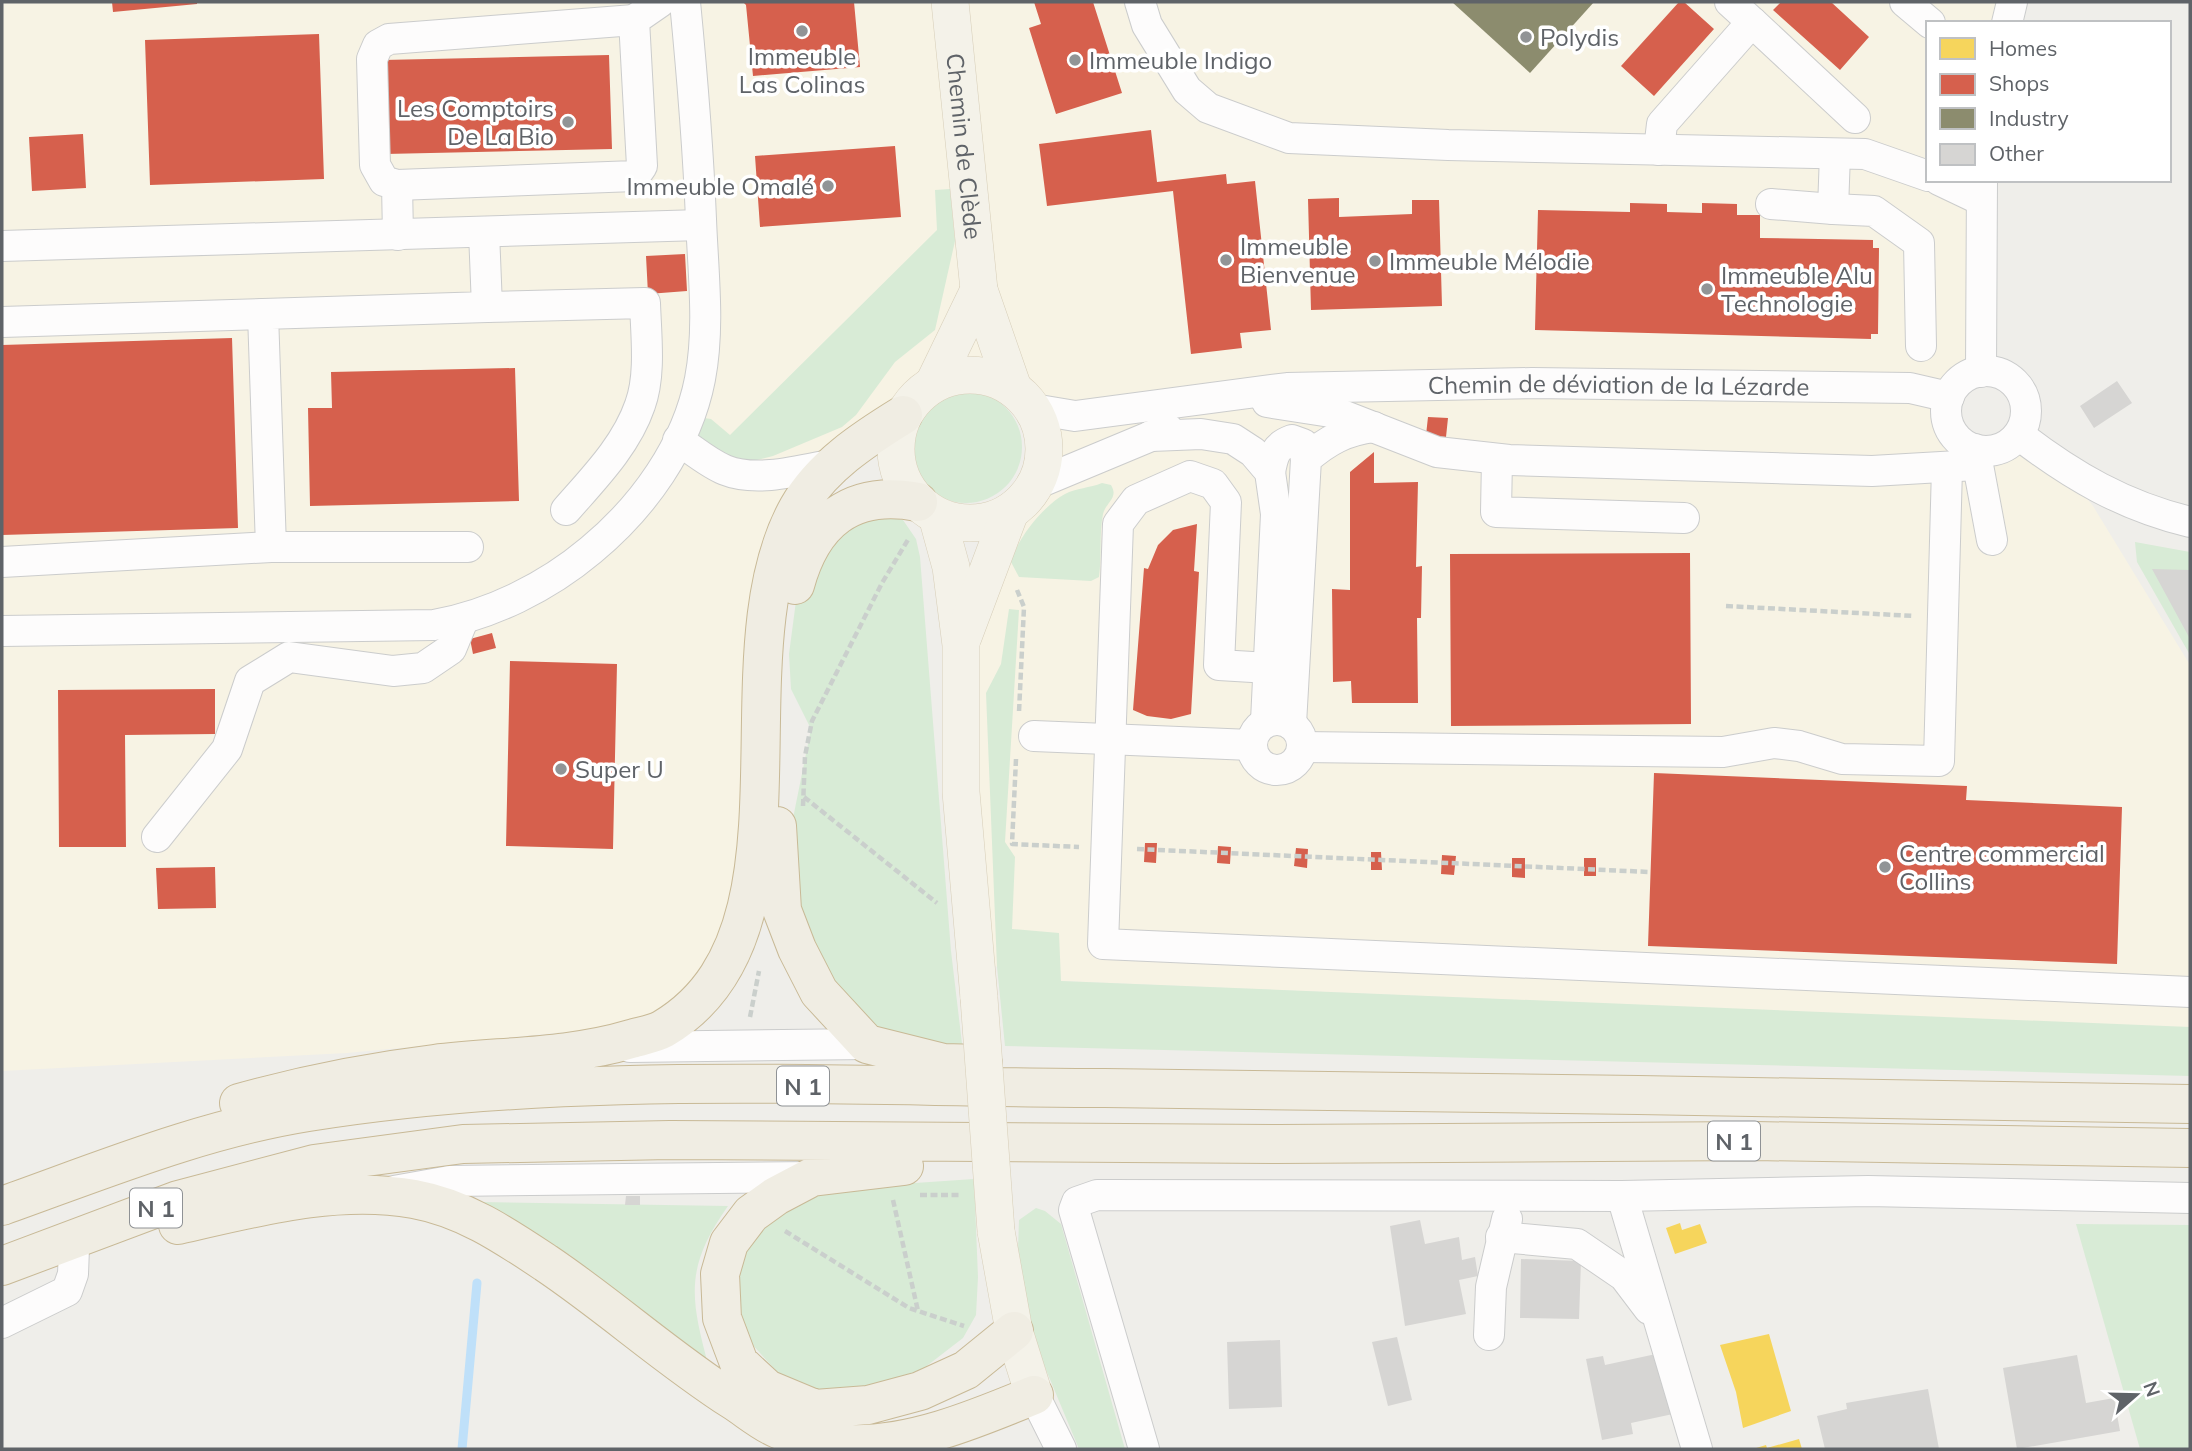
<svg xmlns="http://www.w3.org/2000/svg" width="2192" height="1451" font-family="Mulish,sans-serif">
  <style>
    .commercial { fill: #f7f3e4 }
    .green { fill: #d8ebd6 }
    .homes { fill: #f6d55c }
    .shops { fill: #d6604d }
    .industry { fill: #8c8c6e }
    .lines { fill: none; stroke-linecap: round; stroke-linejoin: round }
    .stream { stroke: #bfe0f9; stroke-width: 9 }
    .building { fill: #d6d5d3 }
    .minor-casing { stroke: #cbcccc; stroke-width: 32 }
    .major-casing { stroke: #d7ceb8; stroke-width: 38 }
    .highway-casing { stroke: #c8b996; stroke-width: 40 }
    .path { stroke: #cacfcc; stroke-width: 4.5; stroke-dasharray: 7 3.5; stroke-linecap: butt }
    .minor { stroke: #fdfcfc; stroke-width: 30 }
    .major { stroke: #f4f2e9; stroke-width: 37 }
    .highway { stroke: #f0ede3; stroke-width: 38 }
    .major-bridge-casing { stroke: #d7ceb8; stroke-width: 38; stroke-linecap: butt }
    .major-bridge { stroke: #f4f2e9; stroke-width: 37 }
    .poi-dot { fill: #919496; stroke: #fff; stroke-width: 2.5 }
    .labels { text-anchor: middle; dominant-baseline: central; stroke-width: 7; stroke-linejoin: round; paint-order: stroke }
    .shield { fill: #fff; stroke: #8f9295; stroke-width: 2 }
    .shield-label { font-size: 23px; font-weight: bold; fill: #5f6368 }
    .poi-label { font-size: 24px; fill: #5f6368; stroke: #fff; text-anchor: start }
    .street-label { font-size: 24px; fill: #5f6368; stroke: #fff }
  </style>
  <rect width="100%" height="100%" fill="#efeeea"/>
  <path class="commercial" d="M2,2H2012L2007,23H1928V180H1982L1981,372L1961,380L1949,397L1946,413L1951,432L1960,442L1978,450H1998L2010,444L2063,469L2093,506L2190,665V1028L1061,981L1001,970L972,949L961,645L1023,502L1036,484L1043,464L1044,441L1040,424L994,378L974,374L953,375L924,389L903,415L799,506L736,946L640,1025L347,1053L2,1071Z"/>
  <path class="green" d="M950,189L955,241L935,330L895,362L856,415L842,427L773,456L741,464L720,457L698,436L704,418L711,419L730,435L937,230L935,190Z
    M910 447a56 56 0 1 1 112 0a56 56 0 1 1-112 0Z
    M1102,483L1111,485C1119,498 1106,502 1103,514C1099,534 1102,556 1099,577L1091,581L1019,577L1011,562C1017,539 1043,506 1065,494C1076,488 1090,488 1102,483Z
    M878,514L903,520L916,539L920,557L951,951L963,1052L889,1032L859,1018L822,973L806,936L788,843L811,729L791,689L789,654L796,601L828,534Z
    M2135,542L2190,552V655L2137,562Z
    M1009,609L1019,610L1005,842L1015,857L1012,929L1059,933L1061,981L2190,1027V1076L1005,1046L997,967L986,693L1001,664Z
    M974,1179L978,1277L976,1315L963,1338L915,1375L851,1391L819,1390L778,1373L751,1343L742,1317L738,1279L749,1240L781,1205L841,1188Z
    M480,1202L728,1206C685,1267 690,1296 708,1364L570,1255Z
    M1036,1208L1045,1211L1061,1224L1125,1449H1079L1029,1329L1017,1278L1019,1220Z
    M2076,1224L2190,1225V1449H2140Z"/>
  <path class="homes" d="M1680,1223L1682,1230L1700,1224L1707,1243L1675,1254L1666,1228Z
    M1769,1334L1791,1411L1743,1428L1736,1392L1720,1345Z
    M1799,1439L1802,1449H1753L1766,1445L1767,1448Z"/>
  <path class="shops" d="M112,2H197V4L113,12Z
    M743,2H854L860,67L753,76L746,5Z
    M1034,2H1093L1122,93L1056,114L1029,28L1041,24Z
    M1679,2H1684L1714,29L1654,96L1621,66Z
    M1781,2H1831L1869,37L1840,70L1773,10Z
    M319,34L324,179L150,185L145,40Z
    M609,55L612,149L385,154L383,60Z
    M1151,130L1157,182L1226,174L1227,184L1255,181L1271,330L1240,333L1242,348L1191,354L1173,191L1047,206L1039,144Z
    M83,134L86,188L32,191L29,137Z
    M895,146L901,217L760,227L755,156Z
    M1339,198V217L1412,214V200H1439L1442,306L1311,310L1308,199Z
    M1630,203L1667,204V212L1702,213V203L1737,204V215H1760V238L1873,240V248H1879L1878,334H1871V339L1535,330L1538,210L1630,212Z
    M685,254L687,291L648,294L646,256Z
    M232,338L238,528L2,535V345Z
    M515,368L519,501L310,506L308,408H332L331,372Z
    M1428,417L1448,418L1446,437L1426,435Z
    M1374,452V483L1418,482L1416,567L1422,566L1421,618H1417L1418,703H1352L1351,681L1333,682L1332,589L1350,590V472Z
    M1197,524L1194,571L1199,572L1191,714L1171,719L1147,716L1133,710L1144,568L1148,569L1158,545L1173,530Z
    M1690,553L1691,724L1451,726L1450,554Z
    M492,633L496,648L473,654L470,639Z
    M510,661L617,664L613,849L506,846Z
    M215,689V734L125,735L126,847H59L58,690Z
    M1654,773L1967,786L1966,800L2122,807L2117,964L1648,946Z
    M1145,843H1157L1156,863L1144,862Z
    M1218,846L1231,847L1230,864L1217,863Z
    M1296,848L1308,849L1307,868L1294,866Z
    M1371,852H1381L1382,870H1371Z
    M1442,855L1456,856L1454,875L1441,874Z
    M1512,858H1525V878L1512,877Z
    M1584,858H1596V876H1584Z
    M215,867L216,908L158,909L156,868Z"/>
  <path class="industry" d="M1452,2H1594L1530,73Z"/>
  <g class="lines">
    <path class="stream" d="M462,1449L477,1283"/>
  </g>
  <path class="building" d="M2117,381L2132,403L2094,428L2080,406Z
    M2152,569L2190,570V639Z
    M626,1196H640V1205H625Z
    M1420,1220L1425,1244L1459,1237L1462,1260L1475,1257L1478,1276L1459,1280L1466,1314L1405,1326L1390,1226Z
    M1521,1259L1581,1261L1579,1319L1520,1318Z
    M1397,1337L1412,1400L1388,1406L1372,1342Z
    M1280,1340L1282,1407L1229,1409L1227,1342Z
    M1656,1354L1673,1414L1631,1423L1633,1434L1602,1440L1586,1359L1603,1356L1605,1365Z
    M2077,1355L2086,1403L2114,1398L2120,1431L2017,1449L2003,1368Z
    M1928,1389L1939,1449H1825L1817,1416L1847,1409L1846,1403Z"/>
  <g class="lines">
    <defs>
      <g id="minor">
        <path d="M1140,2L1147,25L1187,90L1208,108L1289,138L1448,145L1865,154L1928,176"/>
        <path d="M1905,2L1930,23"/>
        <path d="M1752,22L1855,118"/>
        <path d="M2007,23L2012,2"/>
        <path d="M1659,150L1662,124L1752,22L1730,2"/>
        <path d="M1939,180L1981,200"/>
        <path d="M397,185L635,176L642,166L634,20L660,2"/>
        <path d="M1771,204L1833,209L1835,154"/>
        <path d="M1833,209L1874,211L1919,243L1921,346"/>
        <path d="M398,235L397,185L384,181L375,165L372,59L378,45L389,39L634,20"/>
        <path d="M2,246L701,225"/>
        <path d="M487,307L645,303C646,335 651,375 640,405C626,446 593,479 566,510"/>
        <path d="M2,322L263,314"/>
        <circle cx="1986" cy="411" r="40"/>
        <path d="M1981,372L1982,180"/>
        <path d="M1267,402L1337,413L1437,452L1509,460L1872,471L1976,465"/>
        <path id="s1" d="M1033,409L1075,416L1287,388L1532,383L1910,388L1949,397"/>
        <path d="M2019,435C2072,476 2124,506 2190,522"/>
        <path d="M1151,436L1201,434L1233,439L1253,452L1270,472L1276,514L1266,721"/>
        <path d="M678,440C692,449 708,463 725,470C757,483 802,470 834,464"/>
        <path d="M1975,449L1992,540"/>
        <path d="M1497,459L1496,512L1684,518"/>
        <path d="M1270,472C1273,456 1275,446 1292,440L1303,444L1306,459"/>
        <path d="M1036,484L1168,429"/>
        <path d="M468,547H271L263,314L487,307L484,232"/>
        <path d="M2,562L271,547"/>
        <path d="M2,631L434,625C491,615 547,587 591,550C643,507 687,446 700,379C710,327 703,272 701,219C698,146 692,74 685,2"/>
        <path d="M1269,668L1219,665L1226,502L1213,484L1190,476L1136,500L1118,524L1103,944L2190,992"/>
        <circle cx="1277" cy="745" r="25"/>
        <path d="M1291,724L1306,459C1328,440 1345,431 1374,427"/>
        <path d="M1034,736L1251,745"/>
        <path d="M1302,747L1723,752L1774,743L1799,746L1842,759L1939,761L1947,468"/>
        <path d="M157,837L227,749L250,681L289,657L393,671L423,668L451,649L463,620"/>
        <path d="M630,1047L867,1044"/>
        <path d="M394,1191L450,1181L812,1177"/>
        <path d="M1622,1196L1697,1449"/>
        <path d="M1501,1237L1577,1244L1624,1276L1649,1309"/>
        <path d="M2,1323L67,1291L73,1274L74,1248"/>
        <path d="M1489,1335L1491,1287L1507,1219"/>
        <path d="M1034,1395L1061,1449"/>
        <path d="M1144,1449L1074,1210L1077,1202L1097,1195L1622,1196L1868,1191L2190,1198"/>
      </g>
      <g id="major">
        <path id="s2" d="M950,2L979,290L1013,388"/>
        <circle cx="970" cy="449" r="74"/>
        <path d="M934,383L979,290"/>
        <path d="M937,516L951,567L961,645V792L979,998"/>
        <path d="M963,637L1010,512"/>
        <path d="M996,1231L1014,1331L1034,1395"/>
      </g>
      <path id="highway" d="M795,585C812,522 851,489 918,502
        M777,826L782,910L797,949L819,992L867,1044L943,1063L983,1064
        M239,1103C303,1085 368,1072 434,1064C499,1056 568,1058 631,1039C641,1036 654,1034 663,1029C825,933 714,658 798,508C821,467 864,439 903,415
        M904,1166L812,1177L776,1196L751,1214L729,1243L720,1274L722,1318L739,1363L767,1389L815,1409L868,1405L920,1391L966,1370L1014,1331
        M2,1206C103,1170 202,1129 308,1112C571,1070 840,1087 1105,1088C1467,1091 1828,1099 2190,1104
        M178,1225C254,1208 335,1185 414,1199C464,1208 504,1235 546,1263C610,1306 668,1359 734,1401C748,1410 763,1423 778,1429C797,1437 826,1443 846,1444C909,1447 976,1419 1034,1395
        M2,1266L178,1200L314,1164L463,1144L670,1140L1278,1144L1755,1141L2190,1148"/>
    </defs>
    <use href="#minor" class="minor-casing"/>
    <use href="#major" class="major-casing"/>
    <use href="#highway" class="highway-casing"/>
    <path class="path" d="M1017,590L1024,607L1019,712
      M1726,606L1914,616
      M1016,759L1012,844L1079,847
      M804,797L937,903
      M803,806L805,756L812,721L882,583L909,538
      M1137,849L1650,872
      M750,1017L759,971
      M920,1195H961
      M893,1200L918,1311
      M785,1231L909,1308L964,1326"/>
    <use href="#minor" class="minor"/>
    <use href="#major" class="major"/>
    <use href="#highway" class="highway"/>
    <defs>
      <path id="major-bridge" d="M979,998L996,1231"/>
    </defs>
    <use href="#major-bridge" class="major-bridge-casing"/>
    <use href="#major-bridge" class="major-bridge"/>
  </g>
  <g class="poi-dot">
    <circle cx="802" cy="31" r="7"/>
    <circle cx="1526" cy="37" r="7"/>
    <circle cx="1075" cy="60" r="7"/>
    <circle cx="568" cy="122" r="7"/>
    <circle cx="828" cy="186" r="7"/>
    <circle cx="1226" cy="260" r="7"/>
    <circle cx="1375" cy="261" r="7"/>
    <circle cx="1707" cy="289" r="7"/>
    <circle cx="561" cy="769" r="7"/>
    <circle cx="1885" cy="867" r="7"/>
  </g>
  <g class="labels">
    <g class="shield">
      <rect x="777" y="1066.5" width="52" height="39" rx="5"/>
      <rect x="1708" y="1121.5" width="52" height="39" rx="5"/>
      <rect x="130" y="1188.5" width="52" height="39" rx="5"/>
    </g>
    <g class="shield-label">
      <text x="803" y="1086">N 1</text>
      <text x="1734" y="1141">N 1</text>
      <text x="156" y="1208">N 1</text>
    </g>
    <g class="poi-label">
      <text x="1540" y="37">Polydis</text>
      <text x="802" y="56" text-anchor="middle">Immeuble<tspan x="802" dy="28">Las Colinas</tspan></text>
      <text x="1089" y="60">Immeuble Indigo</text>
      <text x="554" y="108" text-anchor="end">Les Comptoirs<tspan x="554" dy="28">De La Bio</tspan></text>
      <text x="814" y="186" text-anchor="end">Immeuble Omalé</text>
      <text x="1240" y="246">Immeuble<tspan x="1240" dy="28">Bienvenue</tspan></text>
      <text x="1389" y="261">Immeuble Mélodie</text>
      <text x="1721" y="275">Immeuble Alu<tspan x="1721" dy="28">Technologie</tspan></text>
      <text x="575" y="769">Super U</text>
      <text x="1899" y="853">Centre commercial<tspan x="1899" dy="28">Collins</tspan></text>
    </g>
    <g class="street-label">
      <text stroke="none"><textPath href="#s2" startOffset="145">Chemin de Clède</textPath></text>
      <text stroke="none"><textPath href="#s1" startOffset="588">Chemin de déviation de la Lézarde</textPath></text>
    </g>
  </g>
  <rect width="2192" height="1451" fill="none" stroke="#5f6368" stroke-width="7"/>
  <rect x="1926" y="21" width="245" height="161" fill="#ffffff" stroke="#bfc1c3" stroke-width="2"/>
  <rect x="1940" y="38" width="35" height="21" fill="#f6d55c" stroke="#bfc1c3" stroke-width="2"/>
  <text x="1989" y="56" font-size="21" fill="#5f6368">Homes</text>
  <rect x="1940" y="74" width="35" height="21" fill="#d6604d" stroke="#bfc1c3" stroke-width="2"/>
  <text x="1989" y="91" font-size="21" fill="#5f6368">Shops</text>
  <rect x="1940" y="108" width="35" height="21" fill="#8c8c6e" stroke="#bfc1c3" stroke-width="2"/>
  <text x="1989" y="126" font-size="21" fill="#5f6368">Industry</text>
  <rect x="1940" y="144" width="35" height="21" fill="#d6d5d3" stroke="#bfc1c3" stroke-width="2"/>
  <text x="1989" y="161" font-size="21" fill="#5f6368">Other</text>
  <g transform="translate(2136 1395) rotate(70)" stroke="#ffffff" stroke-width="5" paint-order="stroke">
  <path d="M0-5L12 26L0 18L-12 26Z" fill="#5f6368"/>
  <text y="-10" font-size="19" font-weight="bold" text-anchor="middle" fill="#5f6368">N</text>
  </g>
</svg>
